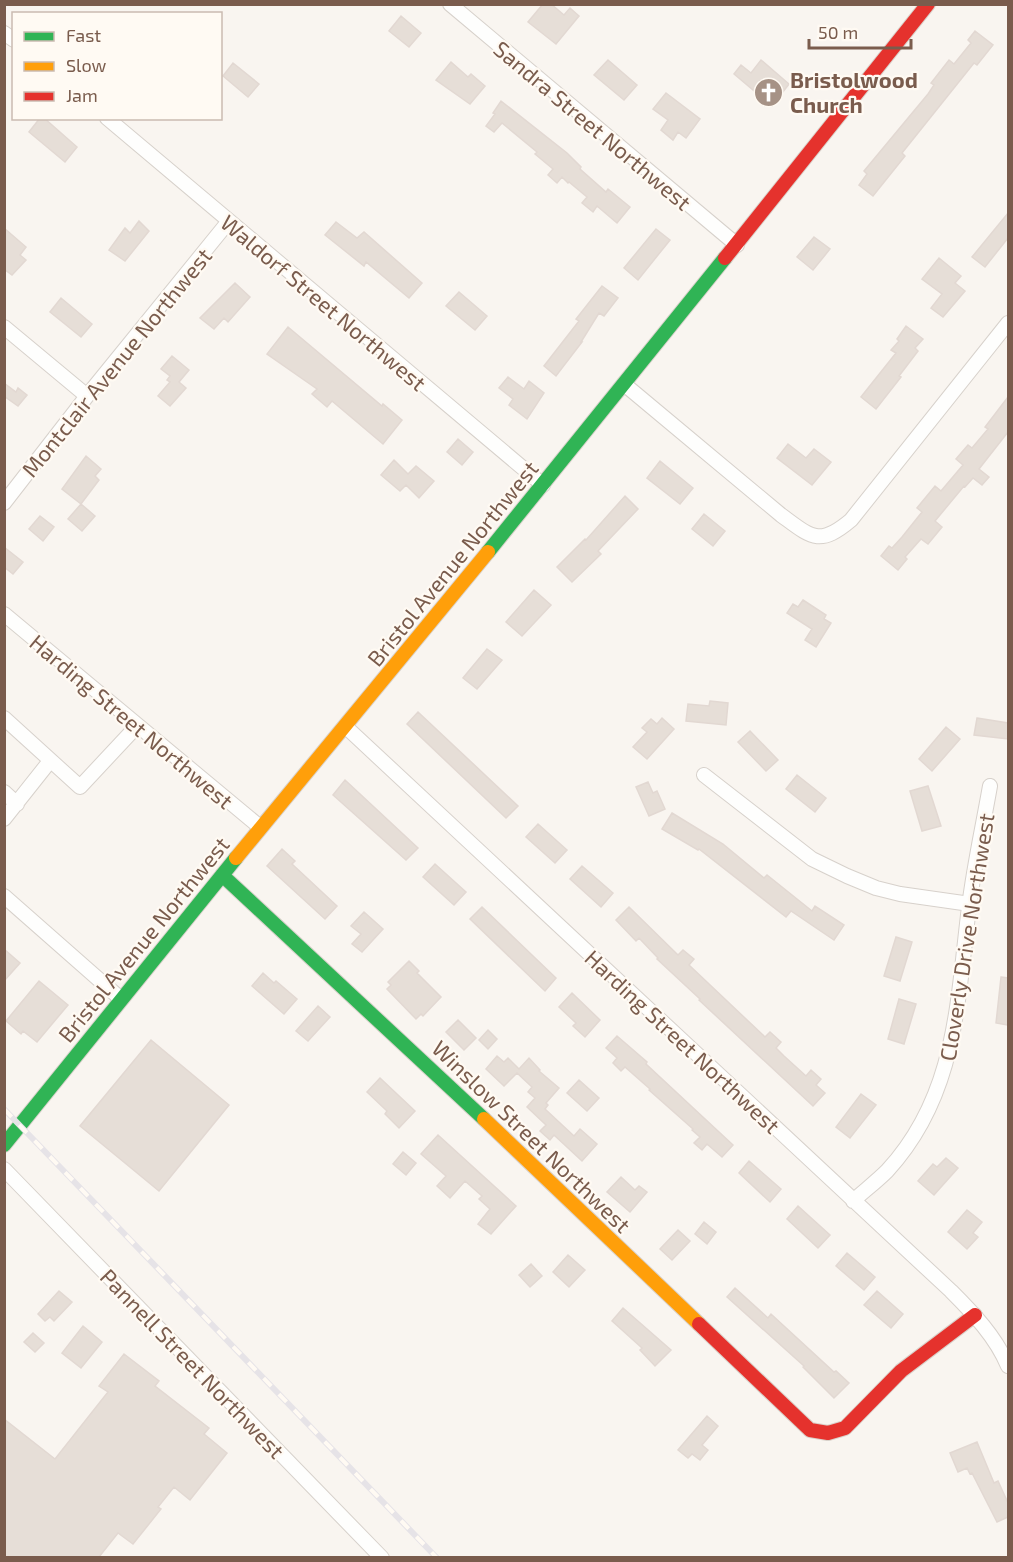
<svg xmlns="http://www.w3.org/2000/svg" width="1013" height="1562" font-family="'Exo 2',sans-serif">
  <style>
    .building { fill: #e6ded7; stroke: #e2d8d2; stroke-width: 1.5 }
    .lines { fill: none; stroke-linecap: round; stroke-linejoin: round }
    .street-casing { stroke: #d7d1cb; stroke-width: 16 }
    .fast-casing { stroke: #d9d2cb; stroke-width: 16 }
    .slow-casing { stroke: #d9d2cb; stroke-width: 16 }
    .jam-casing { stroke: #d9d2cb; stroke-width: 16 }
    .street { stroke: #fefefd; stroke-width: 14 }
    .fast { stroke: #30b455; stroke-width: 14 }
    .slow { stroke: #ff9f0a; stroke-width: 14 }
    .jam { stroke: #e5322d; stroke-width: 14 }
    .rail-casing { stroke: #e6e3e7; stroke-width: 6 }
    .rail { stroke: #fffaf3; stroke-width: 4; stroke-dasharray: 11; stroke-linecap: butt }
    .labels { text-anchor: middle; dominant-baseline: central; stroke-width: 4.5; stroke-linejoin: round; paint-order: stroke }
    .poi-label { font-size: 22px; font-weight: bold; fill: #7a5c4d; stroke: #fffaf3; text-anchor: start }
    .street-label { font-size: 22px; fill: #7a5c4d; stroke: #fffaf3 }
  </style>
  <rect width="100%" height="100%" fill="#f9f5f0"/>
  <path class="building" d="M543,4H551L564,15L570,8L579,16L556,44L528,22Z
    M401,16L421,33L409,47L389,31Z
    M975,31L993,45L977,65L974,63L902,153L905,156L873,196L859,185L867,174L864,171L928,94L934,85L931,83L949,60L954,64L971,43L968,40Z
    M608,60L637,85L624,100L594,75Z
    M761,60L789,84L772,106L734,74L741,65L751,73Z
    M451,62L468,77L471,74L485,86L470,104L436,80Z
    M233,63L259,84L248,97L223,76Z
    M666,93L700,119L686,138L678,132L673,140L661,130L668,120L653,109Z
    M501,101L567,153L581,167L580,169L606,192L608,189L630,207L617,223L597,206L593,212L582,203L587,197L569,182L568,183L562,177L557,183L548,175L553,169L535,154L537,152L502,123L494,132L486,126L495,114L493,113Z
    M40,118H44L77,147L65,162L29,132Z
    M1008,213V238L985,267L972,257Z
    M139,221L149,231L125,261L109,250L125,228L130,233Z
    M336,222L357,238L364,232L422,283L409,298L366,262L364,266L325,235Z
    M4,228L26,247L20,255L26,260L12,275L4,269Z
    M656,229L670,240L638,280L624,268Z
    M814,237L830,249L813,270L797,257Z
    M939,258L961,276L955,283L965,291L943,317L931,308L942,294L922,279Z
    M235,283L250,297L228,322L224,318L214,329L200,318Z
    M602,286L618,298L604,316L599,313L581,342H582L556,376L544,366L579,321L576,319Z
    M459,292L487,316L475,330L446,306Z
    M61,298L92,324L81,337L50,312Z
    M906,326L923,339L915,348L918,351L899,376L901,377L876,409L861,397L896,353L891,350L899,341L897,339Z
    M288,327L382,406L383,404L402,420L383,444L332,401L327,407L312,394L317,389L267,354Z
    M172,356L189,370L179,382L186,388L170,406L158,396L170,382L167,380L170,376L161,369Z
    M508,377L524,389L529,381L544,393L527,419L509,405L513,399L499,388Z
    M4,383L16,392L18,388L27,395L18,406L4,396Z
    M1008,397V432L979,469L989,477L982,485L973,478L965,487L964,486L935,521L942,527L928,544L921,539L905,557L907,559L898,570L881,556L889,546L892,548L902,537L922,512L917,508L935,486L941,491L963,465L956,459L968,445L972,448L988,429L985,427Z
    M458,439L473,452L462,465L447,452Z
    M788,444L806,458L814,449L831,462L812,485L777,458Z
    M86,456L101,469L95,476L99,480L81,504L62,489Z
    M394,460L408,474L416,466L434,481L419,498L406,485L400,491L381,475Z
    M660,461L693,488L680,504L647,478Z
    M625,496L638,509L598,551L601,554L572,582L557,567L585,539L586,540Z
    M81,504L95,516L82,531L68,519Z
    M704,514L725,531L713,546L692,529Z
    M40,516L54,527L43,541L29,529Z
    M4,547L23,562L13,574L4,567Z
    M534,590L551,605L522,636L506,622Z
    M803,600L826,615L824,619L831,623L816,647L805,640L812,629L787,613L793,604L798,607Z
    M487,649L502,660L477,689L463,678Z
    M710,701L728,703L726,725L686,721L688,704L709,706Z
    M418,712L518,806L506,818L407,724Z
    M662,718L674,729L647,759L633,747L647,732L642,728L651,719L657,724Z
    M977,718L1008,723V739L974,735Z
    M946,727L960,739L932,771L919,759Z
    M750,731L778,760L766,771L738,742Z
    M797,775L826,798L815,812L786,789Z
    M345,780L418,848L406,860L333,795Z
    M648,782L653,793L657,791L665,809L649,816L636,787Z
    M928,786L941,826L922,831L910,791Z
    M672,813L723,844L764,878L767,875L812,911L815,906L844,925L834,940L791,911L786,917L699,849L698,850L662,829Z
    M538,824L567,850L555,863L526,837Z
    M282,849L295,861L292,864L337,906L325,919L267,866Z
    M435,864L466,892L454,905L423,877Z
    M582,866L613,893L601,907L570,879Z
    M482,907L556,978L545,991L470,919Z
    M629,907L678,955L683,950L694,959L689,965L765,1037L770,1032L781,1042L776,1048L784,1056L806,1076L811,1070L821,1079L816,1085L825,1093L813,1106L699,1000L700,999L657,959L658,958L639,938L636,941L616,920Z
    M364,912L383,929L362,952L352,944L361,934L351,926Z
    M896,937L912,942L900,981L884,976Z
    M4,949L20,963L4,981Z
    M409,961L419,971L417,973L441,997L423,1016L421,1014L416,1019L387,989L391,985L388,982Z
    M263,973L274,983L276,981L297,999L284,1014L252,986Z
    M1001,977L1008,978V1025L996,1023Z
    M39,981L68,1005L37,1042L23,1031L21,1034L6,1021Z
    M572,993L600,1020L585,1037L573,1026L576,1023L559,1007Z
    M899,999L916,1004L904,1044L888,1039Z
    M318,1006L330,1017L308,1041L296,1031Z
    M458,1020L476,1038L464,1050L446,1032Z
    M488,1030L497,1039L488,1049L479,1040Z
    M617,1036L647,1062L646,1064L733,1145L722,1157L707,1144L702,1150L694,1143L700,1137L692,1130L693,1129L649,1090L650,1089L625,1067L621,1071L613,1063L617,1058L606,1048Z
    M151,1040L229,1105L159,1191L80,1126Z
    M497,1056L504,1062L508,1058L519,1069L529,1058L540,1070L539,1071L559,1088L546,1103L548,1105L545,1109L574,1136L580,1129L597,1144L582,1161L554,1135L550,1140L540,1131L546,1125L527,1107L535,1098L528,1092L532,1087L517,1073L504,1086L486,1069Z
    M380,1078L415,1111L399,1128L385,1114L387,1111L367,1092Z
    M579,1080L599,1098L587,1111L567,1093Z
    M861,1094L876,1105L850,1138L836,1127Z
    M438,1135L516,1206L491,1234L478,1224L490,1209L479,1199L482,1196L465,1181L450,1198L437,1186L446,1176L421,1154Z
    M403,1152L416,1163L406,1175L393,1164Z
    M946,1158L958,1168L934,1195L918,1181L933,1164L937,1167Z
    M749,1161L781,1189L770,1202L739,1173Z
    M621,1177L635,1190L639,1186L647,1192L630,1212L607,1192Z
    M798,1206L830,1235L818,1248L787,1219Z
    M967,1210L982,1222L973,1233L978,1237L967,1249L948,1232Z
    M704,1222L716,1232L707,1244L695,1234Z
    M678,1230L690,1241L672,1260L660,1249Z
    M847,1253L875,1277L864,1290L836,1266Z
    M568,1255L585,1270L569,1287L553,1272Z
    M531,1264L542,1276L530,1287L519,1275Z
    M735,1288L768,1318L771,1314L834,1372L836,1371L849,1383L834,1398L803,1367L804,1366L727,1297Z
    M59,1291L72,1302L54,1321L50,1317L45,1321L38,1314Z
    M877,1291L903,1314L891,1328L864,1305Z
    M623,1308L671,1350L655,1366L640,1350L642,1348L612,1321Z
    M83,1326L102,1342L81,1368L62,1353Z
    M33,1333L44,1343L35,1352L24,1342Z
    M124,1354L159,1381L155,1386L209,1428L204,1434L227,1453L190,1500L174,1487L158,1507L161,1509L133,1544L118,1533L99,1557H4V1419L55,1459L108,1392L99,1386Z
    M707,1416L718,1426L702,1445L708,1450L700,1460L692,1454L688,1458L678,1450Z
    M977,1442L994,1483L998,1481L1008,1503V1517L997,1522L972,1473L970,1474L967,1468L958,1472L950,1453Z"/>
  <g class="lines">
    <defs>
      <path id="street" d="M450,4L737,245
        M4,33L14,40
        M107,118L543,485
        M4,327L87,396
        M624,384L781,515C811,537 819,547 851,520L1008,323
        M4,503L87,396L229,221
        M4,614L260,827
        M4,718L80,787L137,726
        M346,727L951,1291C973,1313 996,1337 1008,1366
        M704,775L812,859L847,876L876,888L900,894L970,904
        M4,792L17,804
        M4,819L50,761
        M4,896L121,999
        M4,1169L382,1558
        M853,1201C864,1191 877,1181 887,1171C957,1095 957,1002 969,907C974,866 983,826 990,786"/>
      <path id="fast" d="M488,552L725,258
        M222,875L484,1119
        M4,1145L236,858"/>
      <path id="slow" d="M236,858L488,552
        M484,1119L699,1324"/>
      <path id="jam" d="M725,258L928,4
        M699,1324L810,1430L828,1433L845,1428L901,1371L975,1315"/>
    </defs>
    <use href="#street" class="street-casing"/>
    <use href="#fast" class="fast-casing"/>
    <use href="#slow" class="slow-casing"/>
    <use href="#jam" class="jam-casing"/>
    <use href="#street" class="street"/>
    <use href="#fast" class="fast"/>
    <use href="#slow" class="slow"/>
    <use href="#jam" class="jam"/>
    <defs>
      <path id="rail" d="M4,1109L437,1558"/>
    </defs>
    <use href="#rail" class="rail-casing"/>
    <use href="#rail" class="rail"/>
  </g>
  <defs>
    <symbol id="church-disc" viewBox="-11 -11 22 22"><circle r="9.5" fill="#a69286" stroke="#fffaf3"/><path d="M-1.2-6h2.4v3.5h3.3v2.4h-3.3V6h-2.4V-.1h-3.3v-2.4h3.3Z" fill="#fff"/></symbol>
  </defs>
  <g fill-rule="evenodd">
    <use href="#church-disc" x="752" y="76" width="33" height="33"/>
  </g>
  <g class="labels">
    <g class="poi-label">
      <text x="790" y="79">Bristolwood<tspan x="790" dy="25">Church</tspan></text>
    </g>
    <g class="street-label">
      <text transform="translate(593 125) rotate(40)">Sandra Street Northwest</text>
      <text transform="translate(324 302) rotate(40)">Waldorf Street Northwest</text>
      <text transform="translate(116 362) rotate(-51)">Montclair Avenue Northwest</text>
      <text transform="translate(452 563) rotate(-51)">Bristol Avenue Northwest</text>
      <text transform="translate(132 721) rotate(40)">Harding Street Northwest</text>
      <text transform="translate(966 937) rotate(-81)">Cloverly Drive Northwest</text>
      <text transform="translate(143 939) rotate(-51)">Bristol Avenue Northwest</text>
      <text transform="translate(683 1041) rotate(43)">Harding Street Northwest</text>
      <text transform="translate(532 1136) rotate(44)">Winslow Street Northwest</text>
      <text transform="translate(193 1363) rotate(46)">Pannell Street Northwest</text>
    </g>
  </g>
  <rect width="1013" height="1562" fill="none" stroke="#7a5c4d" stroke-width="12"/>
  <rect x="12" y="12" width="210" height="108" fill="#fffaf3" stroke="#cabbb1" stroke-width="1.5"/>
  <rect x="24" y="32" width="30" height="9" fill="#30b455" stroke="#cabbb1" stroke-width="1.5"/>
  <text x="66" y="42" font-size="18" fill="#7a5c4d">Fast</text>
  <rect x="24" y="62" width="30" height="9" fill="#ff9f0a" stroke="#cabbb1" stroke-width="1.5"/>
  <text x="66" y="72" font-size="18" fill="#7a5c4d">Slow</text>
  <rect x="24" y="92" width="30" height="9" fill="#e5322d" stroke="#cabbb1" stroke-width="1.5"/>
  <text x="66" y="102" font-size="18" fill="#7a5c4d">Jam</text>
  <path d="M809 39v9h102v-9" fill="none" stroke="#7a5c4d" stroke-width="3"/>
  <text x="818" y="39" font-size="18" fill="#7a5c4d" stroke="#fffaf3" stroke-width="4.5" paint-order="stroke">50 m</text>
</svg>
